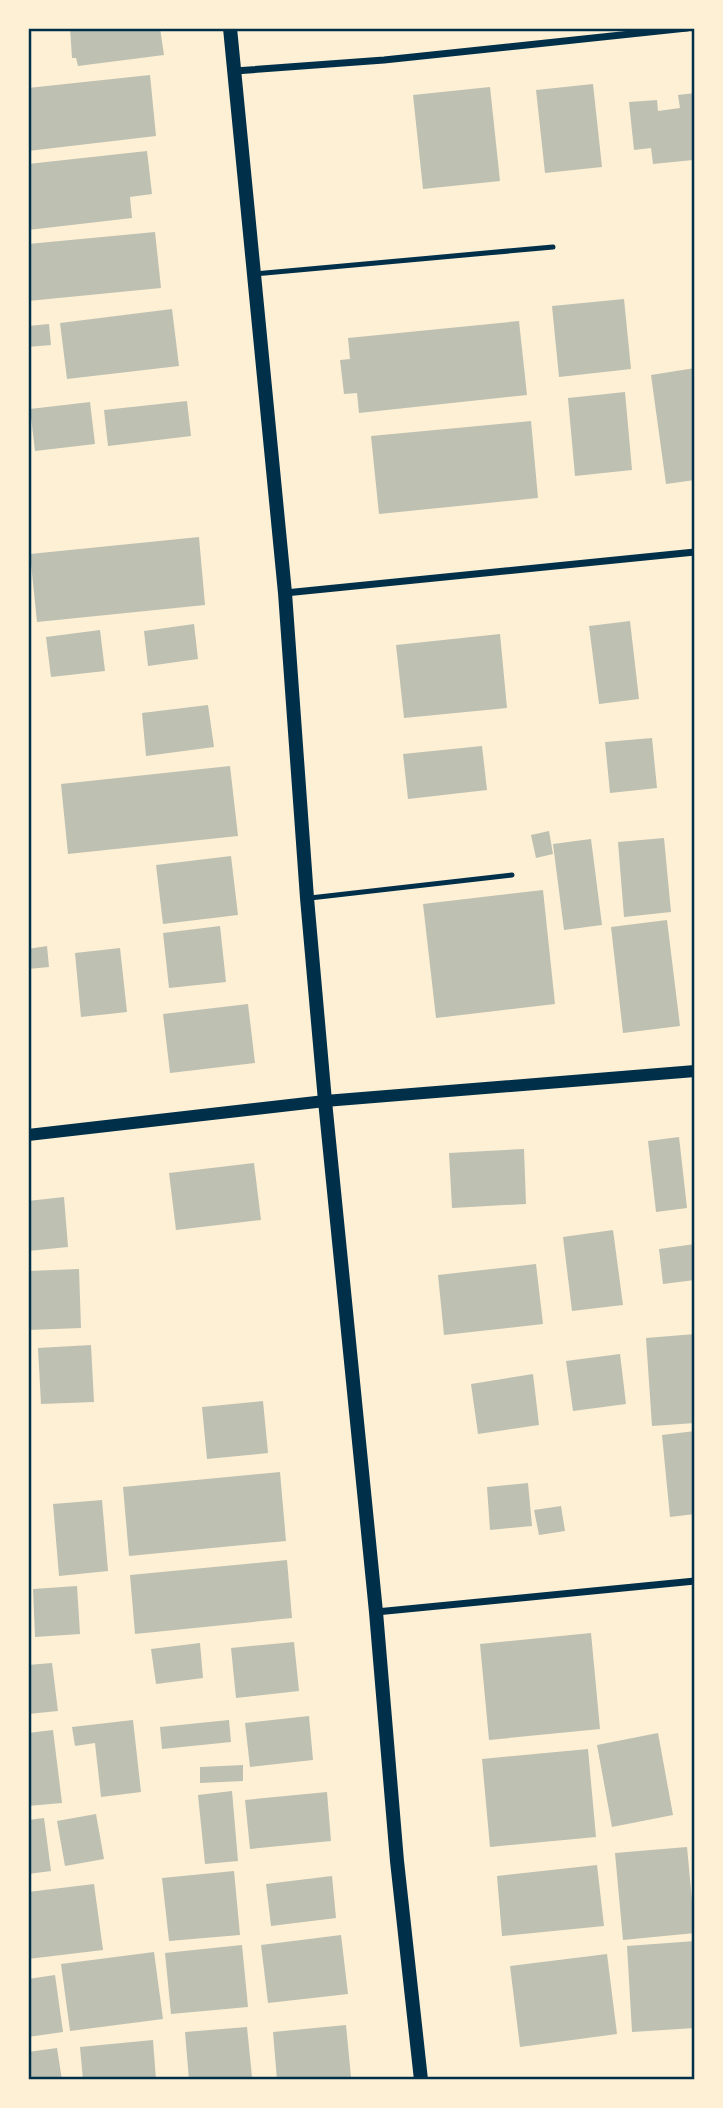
<svg xmlns="http://www.w3.org/2000/svg" width="723" height="2108" font-family="'Space Grotesk',sans-serif">
  <style>
    .building { fill: #bec0b2 }
    .lines { fill: none; stroke-linecap: round; stroke-linejoin: round }
    .service { stroke: #003049; stroke-width: 5 }
    .minor { stroke: #003049; stroke-width: 7 }
    .tertiary { stroke: #003049; stroke-width: 12 }
    .secondary { stroke: #003049; stroke-width: 14 }
    .neatline { fill: none; stroke: #003049; stroke-width: 2.5 }
  </style>
  <rect width="100%" height="100%" fill="#fdf0d5"/>
  <path class="building" d="M70,28H160L164,55L78,66L76,58H72Z
    M150,75L156,136L28,151V88Z
    M593,84L602,167L545,173L536,90Z
    M490,87L500,181L423,189L413,95Z
    M695,93V145H692L693,160L653,164L651,148L634,150L629,102L657,100L658,111L680,108L678,95Z
    M147,151L152,194L130,197L132,218L28,230V164Z
    M155,232L161,288L28,301V244Z
    M624,299L631,369L559,377L552,306Z
    M172,309L179,366L67,379L60,323Z
    M519,321L527,395L359,413L357,393L344,394L340,360L350,359L348,338Z
    M49,324L51,345L28,347V326Z
    M695,368V480L666,484L651,375Z
    M625,392L632,470L575,476L568,398Z
    M187,401L191,436L108,446L104,410Z
    M90,402L95,444L35,451L30,409Z
    M531,421L538,498L379,514L371,436Z
    M199,537L205,605L37,622L30,554Z
    M630,621L639,699L599,704L589,626Z
    M194,624L198,659L148,666L144,631Z
    M100,630L105,671L51,677L46,637Z
    M500,634L507,708L404,718L396,645Z
    M208,705L214,747L146,756L142,713Z
    M652,738L657,788L610,793L605,742Z
    M482,746L487,790L408,799L403,754Z
    M230,766L238,836L68,854L61,784Z
    M549,831L553,854L536,858L531,835Z
    M664,838L671,912L624,917L618,842Z
    M591,839L602,925L564,930L553,844Z
    M231,856L238,915L163,924L156,865Z
    M543,890L555,1004L436,1018L423,904Z
    M667,920L680,1026L623,1033L611,927Z
    M220,926L226,982L169,988L163,933Z
    M47,946L49,967L28,969V949Z
    M120,948L127,1012L81,1017L75,953Z
    M248,1004L255,1063L170,1073L163,1014Z
    M679,1137L687,1208L656,1212L648,1141Z
    M524,1149L526,1204L452,1208L449,1153Z
    M254,1163L261,1220L176,1230L169,1173Z
    M64,1197L68,1247L28,1251V1201Z
    M613,1230L623,1305L572,1311L563,1237Z
    M695,1244V1280L663,1284L659,1249Z
    M536,1264L543,1324L444,1335L438,1275Z
    M79,1269L81,1328L28,1330V1271Z
    M695,1334V1423L652,1426L646,1338Z
    M91,1345L94,1402L41,1404L38,1348Z
    M620,1354L626,1404L573,1411L566,1361Z
    M533,1374L539,1425L478,1434L471,1384Z
    M263,1401L268,1453L207,1459L202,1407Z
    M695,1431V1514L670,1517L662,1435Z
    M280,1472L286,1541L129,1556L123,1487Z
    M528,1483L532,1526L490,1530L487,1487Z
    M102,1500L108,1571L59,1576L53,1504Z
    M561,1506L565,1531L539,1535L534,1510Z
    M287,1560L292,1618L135,1634L130,1575Z
    M77,1586L80,1634L35,1637L33,1589Z
    M591,1633L600,1729L489,1740L480,1644Z
    M294,1642L299,1691L236,1698L231,1648Z
    M200,1643L203,1678L156,1684L151,1649Z
    M52,1663L58,1711L28,1714V1665Z
    M309,1716L313,1760L250,1767L245,1723Z
    M133,1720L141,1792L101,1797L95,1743L75,1746L72,1727Z
    M229,1720L231,1742L162,1749L160,1727Z
    M53,1730L62,1803L28,1806V1733Z
    M658,1733L673,1815L612,1827L597,1745Z
    M588,1749L596,1837L490,1847L482,1759Z
    M243,1765V1781L200,1783V1767Z
    M232,1791L238,1861L205,1864L198,1795Z
    M327,1792L331,1841L250,1849L245,1800Z
    M96,1814L104,1859L65,1866L57,1821Z
    M44,1818L51,1871L28,1874V1820Z
    M687,1847L695,1933L623,1940L615,1853Z
    M597,1865L604,1926L502,1936L497,1876Z
    M234,1871L240,1935L169,1941L162,1878Z
    M332,1876L336,1918L271,1926L266,1884Z
    M94,1884L103,1950L28,1959V1892Z
    M341,1935L348,1994L268,2003L261,1945Z
    M695,1941V2028L632,2032L627,1946Z
    M242,1945L248,2007L171,2014L165,1953Z
    M154,1952L163,2019L70,2031L61,1964Z
    M607,1954L617,2034L520,2047L510,1966Z
    M55,1975L63,2032L28,2037V1979Z
    M346,2025L351,2077L277,2080L273,2032Z
    M247,2027L252,2077L189,2080L185,2032Z
    M153,2040L156,2080H83L80,2047Z
    M57,2048L62,2080H28V2052Z"/>
  <g class="lines">
    <path class="service" d="M254,274L553,247
      M310,898L512,875"/>
    <path class="minor" d="M235,71L384,60L687,28
      M285,593L695,552
      M376,1612L695,1581"/>
    <path class="tertiary" d="M28,1135L325,1101L695,1071"/>
    <path class="secondary" d="M230,28L285,593L307,898L325,1101L376,1612L397,1861L421,2080"/>
  </g>
  <rect width="723" height="2108" fill="none" stroke="#fdf0d5" stroke-width="60"/>
  <rect x="30" y="30" width="663" height="2048" class="neatline"/>
</svg>
